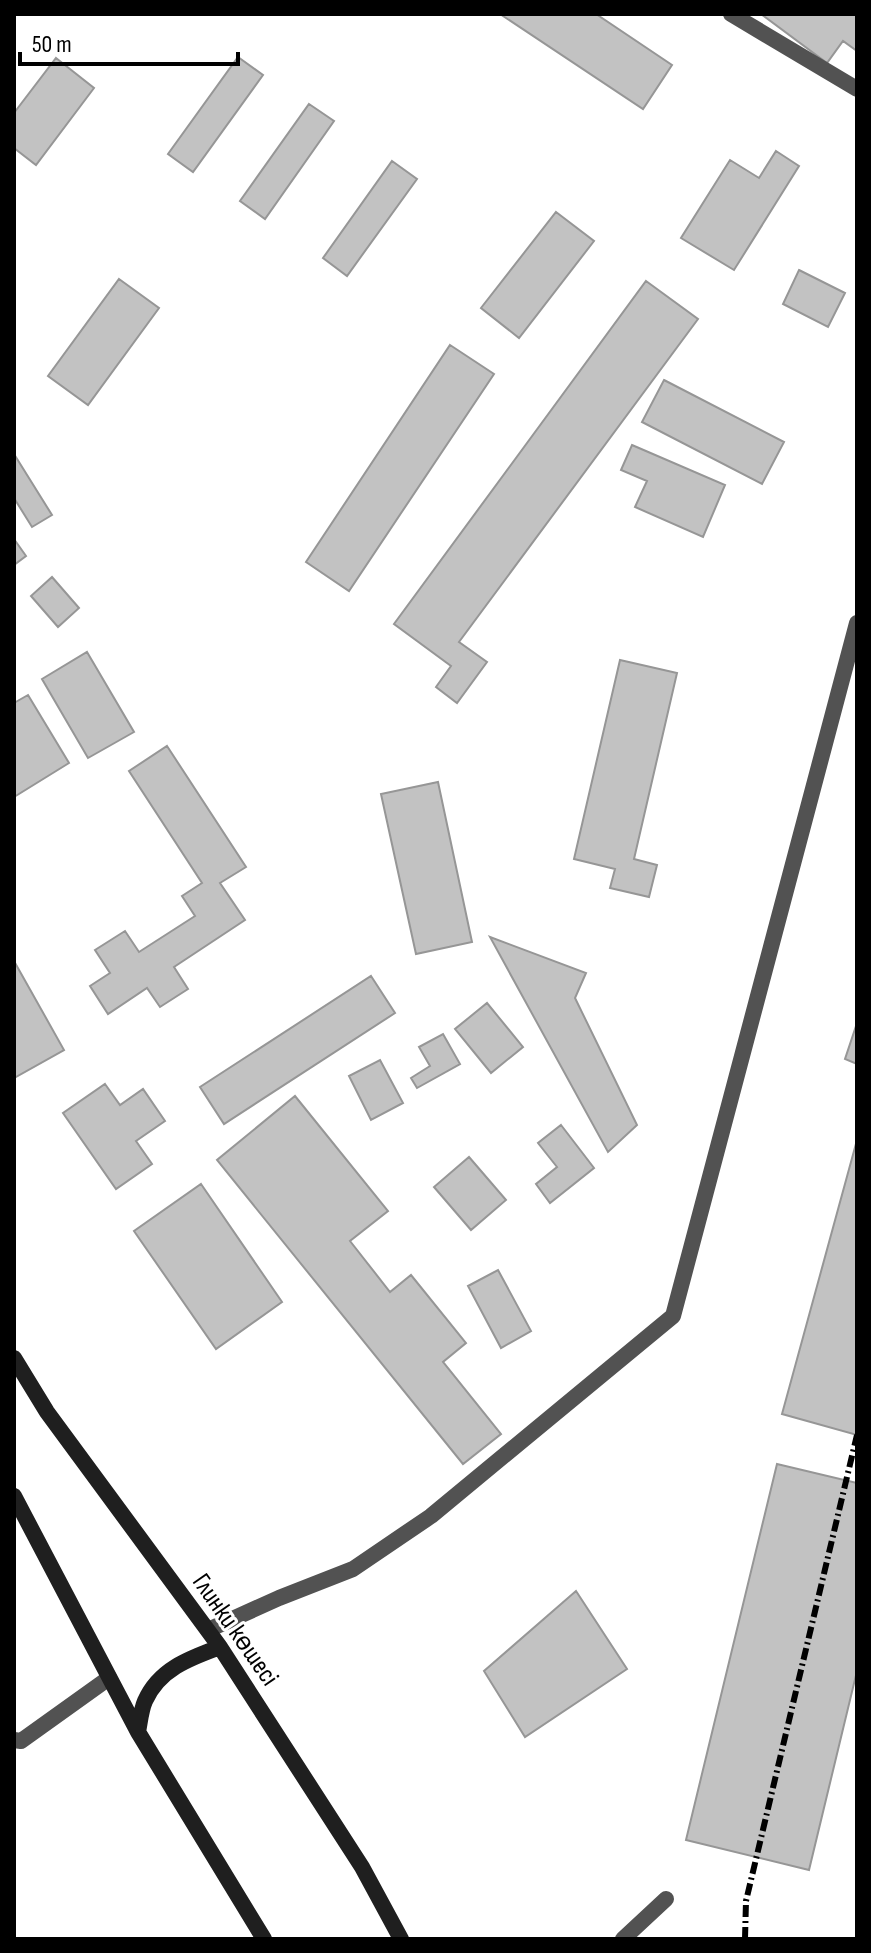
<svg xmlns="http://www.w3.org/2000/svg" width="871" height="1953" font-family="'Sofia Sans Condensed',sans-serif">
  <style>
    .building { fill: #c2c2c2; stroke: #969696; stroke-width: 2 }
    .lines { fill: none; stroke-linecap: round; stroke-linejoin: round }
    .lane { stroke: #525252; stroke-width: 16 }
    .street { stroke: #525252; stroke-width: 16 }
    .secondary { stroke: #1f1f1f; stroke-width: 16 }
    .rail { stroke: #000; stroke-width: 6; stroke-dasharray: 12 4 2 4; stroke-linecap: butt }
    .labels { text-anchor: middle; dominant-baseline: central; stroke-width: 6; stroke-linejoin: round; paint-order: stroke }
    .street-label { font-size: 26px; fill: #000; stroke: #fff }
  </style>
  <rect width="100%" height="100%" fill="#fff"/>
  <path class="building" d="M500,14H596L672,65L643,109Z
    M761,14H857V51L843,41L827,63Z
    M238,57L263,75L193,172L168,154Z
    M56,58L94,88L36,165L14,148V113Z
    M309,104L334,121L265,219L240,201Z
    M776,151L799,166L734,270L681,238L730,160L759,178Z
    M392,161L417,179L347,276L323,258Z
    M556,212L594,241L519,338L481,308Z
    M799,270L845,293L828,327L783,304Z
    M119,279L159,308L88,405L48,376Z
    M646,281L698,319L459,642L487,662L457,703L436,687L451,666L394,624Z
    M450,345L494,374L349,591L306,562Z
    M664,380L784,442L762,484L642,422Z
    M632,445L725,485L703,537L635,507L647,481L621,470Z
    M14,454L52,515L32,527L14,498Z
    M14,539L26,556L14,565Z
    M52,577L79,608L58,627L31,596Z
    M87,652L134,732L88,758L42,679Z
    M620,660L677,673L634,859L657,865L649,897L610,888L615,869L574,859Z
    M28,695L69,763L14,797V703Z
    M167,746L246,867L220,883L245,920L174,967L188,989L160,1007L147,988L108,1014L90,986L110,973L95,950L125,931L139,952L195,916L182,896L202,883L129,771Z
    M438,782L472,942L416,954L381,794Z
    M490,937L586,973L575,998L637,1125L608,1152Z
    M14,961L64,1050L14,1078Z
    M371,976L395,1013L224,1124L200,1087Z
    M487,1003L523,1047L491,1073L455,1029Z
    M857,1023V1064L845,1059Z
    M443,1034L460,1064L417,1088L411,1078L430,1066L419,1047Z
    M380,1060L403,1103L371,1120L349,1076Z
    M105,1084L120,1105L143,1089L165,1121L136,1141L152,1164L116,1189L63,1113Z
    M295,1096L388,1211L350,1241L390,1292L411,1275L466,1343L443,1362L501,1434L463,1464L217,1160Z
    M561,1125L594,1168L550,1203L536,1184L557,1167L538,1143Z
    M857,1140V1435L782,1414Z
    M469,1157L506,1200L471,1230L434,1187Z
    M201,1184L282,1302L216,1349L134,1231Z
    M498,1270L531,1331L501,1348L468,1286Z
    M777,1464L857,1483V1671L809,1870L686,1840Z
    M576,1591L627,1669L525,1737L484,1671Z"/>
  <g class="lines">
    <path class="lane" d="M731,14L857,89
      M14,1740L21,1741L109,1678
      M623,1939L666,1899"/>
    <path class="street" d="M208,1630L279,1598L353,1569L431,1516L673,1316L857,623"/>
    <path class="secondary" d="M14,1358L47,1412L220,1647L362,1867L401,1939
      M14,1496L138,1732L264,1939
      M138,1732C140,1722 141,1710 145,1701C159,1669 190,1658 220,1647"/>
    <path class="rail" d="M745,1939L746,1901L857,1435"/>
  </g>
  <g class="labels">
    <g class="street-label">
      <text transform="translate(235 1630) rotate(55)">Глинки көшесі</text>
    </g>
  </g>
  <rect width="871" height="1953" fill="none" stroke="#000000" stroke-width="32"/>
  <path d="M20 52v12h218v-12" fill="none" stroke="#000000" stroke-width="4"/>
  <text x="32" y="52" font-size="24" fill="#000000" stroke="#ffffff" stroke-width="6" paint-order="stroke">50 m</text>
</svg>
